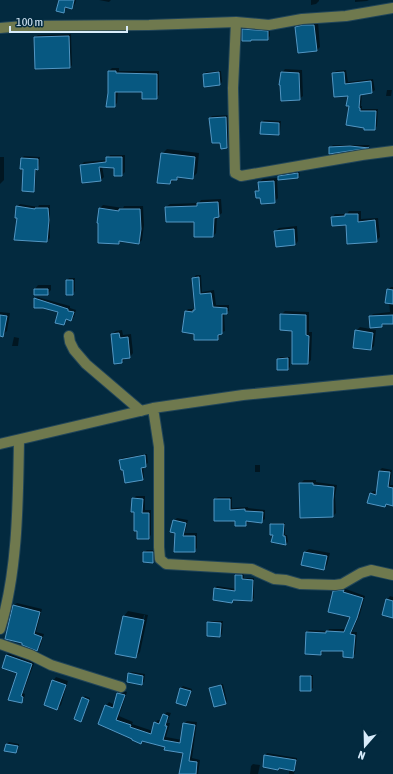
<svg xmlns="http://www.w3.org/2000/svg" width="393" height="774" font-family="'Asap Condensed',sans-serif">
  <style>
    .shadow { fill: #0007; fill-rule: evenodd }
    .building { fill: #075881; stroke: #5296c3 }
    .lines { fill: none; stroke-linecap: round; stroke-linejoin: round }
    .minor-casing { stroke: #214559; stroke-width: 12 }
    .minor { stroke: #6f794e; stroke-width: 10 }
  </style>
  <rect width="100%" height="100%" fill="#032a3f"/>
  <path class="shadow" d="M60,0H76L75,4L72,7L68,6L64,12Z
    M99,0H111L109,2Z
    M311,0H319V1L316,4L311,5Z
    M355,0H369L367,1L355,2Z
    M318,22L320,47L317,50L296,27L300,24Z
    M245,27L270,30V36L267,39L243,30Z
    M71,34L72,65L70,68L35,37L38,35Z
    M112,68H119V71H159V95L156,98L143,91H118L117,103L114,106L109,71Z
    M285,69L302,70L303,96L299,99L282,73Z
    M346,70L348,82L373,79L375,90L372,92L362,94L361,106H362V109H378L377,126L375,129L350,105L349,94L333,74L336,71Z
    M221,71L222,82L220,84L204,74L206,72Z
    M387,90H392L391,96H386Z
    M228,115L229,145L227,148L221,142L210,118L212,116Z
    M264,120L281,121L280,132L278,134L262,122Z
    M333,145H370L368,147L330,153V148Z
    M167,149L199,153L197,173L192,178L180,176L170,183L162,154Z
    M110,155H125V172L122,175L115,167L102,166L104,177L101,180L81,165L84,162L107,160Z
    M24,156L40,157L39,166L36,169L35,189L33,191L24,168L22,158Z
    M0,157H4V180L0,184Z
    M299,171L300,175L298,177H279L281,174Z
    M277,178L278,198L274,202L261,197L256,192L260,188L259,182L263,179Z
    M221,199L222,213L217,217L216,233L213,236L195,221L166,207L170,204L199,203L201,200Z
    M20,204L38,207L39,205H50V238L47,241L18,217L17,207Z
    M103,205L123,208L124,206H143L144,225L142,240L139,243L120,241L118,243L100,208Z
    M349,211H361V219L378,218L380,237L376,241L347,224L332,218L335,214H347Z
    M297,226L298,241L295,245L275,231L279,228Z
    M196,275H201L202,292L214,290L216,305H229V311L224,313L225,331L220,333V336L217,339L195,333L186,312L188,309H196L194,278Z
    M69,278H75V291L73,294L67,281Z
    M38,285H51V290L47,294H35V289Z
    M391,287H393V323H384L382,326L370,317L373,314L390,312L388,290Z
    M37,297L70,306V308L76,310L74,317L71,319L67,318L64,324L59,312L35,299Z
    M285,311L309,312V332H312L311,360L308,363L293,330L281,315Z
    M0,312L10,313L7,331L3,334H0Z
    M360,327L376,330L374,346L371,349L356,331Z
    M122,330L123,335L131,334L133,353L130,357H125V359L122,362L112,334L116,331Z
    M14,337L19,338L18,346H12Z
    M280,357H290V367L288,369L278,359Z
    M147,454L148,463L143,466L144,477L142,480L124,468L120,461L122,458Z
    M255,465H260V472H255Z
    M382,468L392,470L390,485H393V505L387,504L385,506L371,494L373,491L377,492L379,471Z
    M304,480H316V482L337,485L335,496L336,513L333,516L300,484Z
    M136,496H145V510H151V535L148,538L138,530L133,499Z
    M218,497H232V508L248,507V508L265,510V519L262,521L248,520V522L246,525L236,520L215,499Z
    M177,518L188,520L185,533H197V548L194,551L176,532L174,521Z
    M273,523H285V535H287L288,542L286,544L274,534L271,524Z
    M309,549L330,553L327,565L324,569L303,564L305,552Z
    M147,550H155V560L152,562L144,552Z
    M238,573H244V578H254V598L252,600L235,599L232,602L215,588L217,586L236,589V575Z
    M346,588V589L365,596L360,614L352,632H357L355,654L352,657L344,650H324L321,654L306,633L309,630L328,631L329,629H346L351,616L333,592L336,589Z
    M390,596L393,597V616L387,600Z
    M17,603L42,609L36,632L44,634L40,647L37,650L14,605Z
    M128,611L148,615L140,652L136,657L116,653L124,616ZM144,615H145L138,653H136Z
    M211,621H223L222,634L220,636L208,623Z
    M10,652L35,661L23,693L25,694L24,699L21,702L19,672L3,667L7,655Z
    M132,672L145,674L144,682L141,684L129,674Z
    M304,675H313V688L310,690L301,677Z
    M56,677L68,681L61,705L57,709L53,681Z
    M223,684L227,701L225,703L210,689L212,687Z
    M183,686L192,689L188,703L186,705L177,702L181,688Z
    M121,690L127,692L119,716L133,722L132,724L153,731L155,723L158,720L162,721L164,715L167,712L171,713L167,723H170L166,737L182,740L184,724L187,721L197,722L192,758L200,760L198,774H180L184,752L144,740L141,742L100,724L106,706L109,702L115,705L118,693Z
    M85,696L90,698L83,718L81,721L83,698Z
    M9,742L19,744L18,750L16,752L7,744Z
    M267,753L297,758L294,774H289V770L264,767L265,756Z
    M253,764L260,765L258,774H250L251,766Z"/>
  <path class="building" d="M59,0H74L72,9L65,7L64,13L56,11Z
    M303,25H314L317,51L298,53L295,27Z
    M242,29L268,31V40H251V41H242Z
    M69,36L70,68L35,69L34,37Z
    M108,71H116V73L157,74V99H142V92H115V107H106L108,93Z
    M219,72L220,85L204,87L203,74Z
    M281,72L299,73L300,100L281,101L280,85H279Z
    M344,72L345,84L371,81L372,93L360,95L359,108H360V111H376L375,130H364V128L346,125L349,106H346L348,96L334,97L332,73Z
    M226,117L227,148L221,149L220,143H212L209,118Z
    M261,122L279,123V135L260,134Z
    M350,146L369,148L329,154V147Z
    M161,153L195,157L193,179L177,177V180H171L170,184L157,183Z
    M106,157H122V176H114V168L99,167L101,181L82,183L80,165L106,162Z
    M21,158L38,159V170L35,169L34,192L22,191L23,169H20Z
    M298,173V178L278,180V176Z
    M274,181L275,203L261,204L260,198H256L255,191H259L258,182Z
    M218,202L219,217L214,218L213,237H194V222H166L165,207L197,206V203Z
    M16,206L35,209V208H48L49,220L47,242L14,240L17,218H15Z
    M99,208L119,211V209H140L141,229L139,244L119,241V244L98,243V223H97Z
    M345,214H358V222L375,220L377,242L347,244L346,225L332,226L331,217L345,216Z
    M294,229L295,245L276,247L274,231Z
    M199,277L200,294L211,293L213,307L227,308V314H222V334L218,335V340H194V334L182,332L185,311L193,312V310H195L192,278Z
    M66,280H73V295H66Z
    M34,289H48V295H34Z
    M387,289L393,290V304L385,303Z
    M34,298L68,309V311L74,312L71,321L66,319L64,325L55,323L58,312L43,308H34Z
    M280,314L306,315V335L309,336L308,364H292V331L280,330Z
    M0,315L7,316L3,337L0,336Z
    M393,315V324H382V327L370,328L369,316Z
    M355,330L373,333L371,350L353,348Z
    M119,333L120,338L128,337L130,358L122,359V363L114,364L111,334Z
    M288,358V370H277V359Z
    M145,455L146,467L141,468L143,480L125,483L123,470H121L119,460Z
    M379,471L390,472L388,487L393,488V506L386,504L385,507L367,503L370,493L376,495Z
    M299,483H313V485L334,487L333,500V517L300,518Z
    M132,498L143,499L142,513H149V539H137V531H134V512H131Z
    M214,499H230V510L245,509V511L263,512L262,523L246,521V526H235V521H214Z
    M173,520L186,523L183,536H195V552H174L175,533L170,532Z
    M270,524H284L283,536H285L286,545L271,542L273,535H270Z
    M143,552H153V563L143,562Z
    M304,552L327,556L324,570L301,565Z
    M235,575H242V579L253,580L252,601L233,600L232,603L213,600L214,588L235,591Z
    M344,590L343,592L363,598L357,618L350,634L355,635L353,658L343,657V651H321V655L305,654L306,632L326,633V631L344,632L350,617L328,612L333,591Z
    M386,599L393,601V618L382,615Z
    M13,605L40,612L34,634L42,637L37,651L22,645V643L5,639Z
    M123,616L144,620L136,658L115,654Z
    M207,622L221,623L220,637L207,636Z
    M6,655L32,664L21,696L23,697L22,703L8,700L17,673L2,668Z
    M128,673L143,676L142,685L127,682Z
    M300,676H311V691H300Z
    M52,680L66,685L57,710L44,705Z
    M221,685L226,704L214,707L209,688Z
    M180,688L191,691L186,706L176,703Z
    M117,693L125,695L116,720L131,725L130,727L151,734L154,722L159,724L163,714L168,716L165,726H167L163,740L180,743L183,723L195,725L189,761L197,762L196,774H179L183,753L164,750L165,747L142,741L141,744L132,740V739L98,724L105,705L113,708Z
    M82,697L89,700L81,722L74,719Z
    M6,744L18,746L16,753L4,751Z
    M264,755L296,760L294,771L279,768L278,770L263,767Z"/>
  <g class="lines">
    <defs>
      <path id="minor" d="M236,22L233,88L235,173L241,176L362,155L393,151
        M0,28L23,26L149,25L236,22L269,25L302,19L346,16L393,8
        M69,336L70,342L74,350L86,364L141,411
        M153,408L159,447V547L160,559L166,564L252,569L274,579L286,580L300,584L335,585L342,584L361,573L371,570L393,575
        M0,444L153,408L243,395L393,380
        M0,629C18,571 18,500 19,440
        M0,644L31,655L51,665L121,687"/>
    </defs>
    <use href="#minor" class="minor-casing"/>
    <use href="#minor" class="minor"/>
  </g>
  <g transform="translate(365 746) rotate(200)" stroke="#032a3f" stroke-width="3" paint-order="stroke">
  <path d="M0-3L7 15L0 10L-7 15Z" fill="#d8ecfb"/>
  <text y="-6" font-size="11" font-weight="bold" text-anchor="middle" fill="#d8ecfb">N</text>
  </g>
  <path d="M10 26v6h117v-6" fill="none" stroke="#d8ecfb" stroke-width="2"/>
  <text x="16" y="26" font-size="12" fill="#d8ecfb" stroke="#032a3f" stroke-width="3" paint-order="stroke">100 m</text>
</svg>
